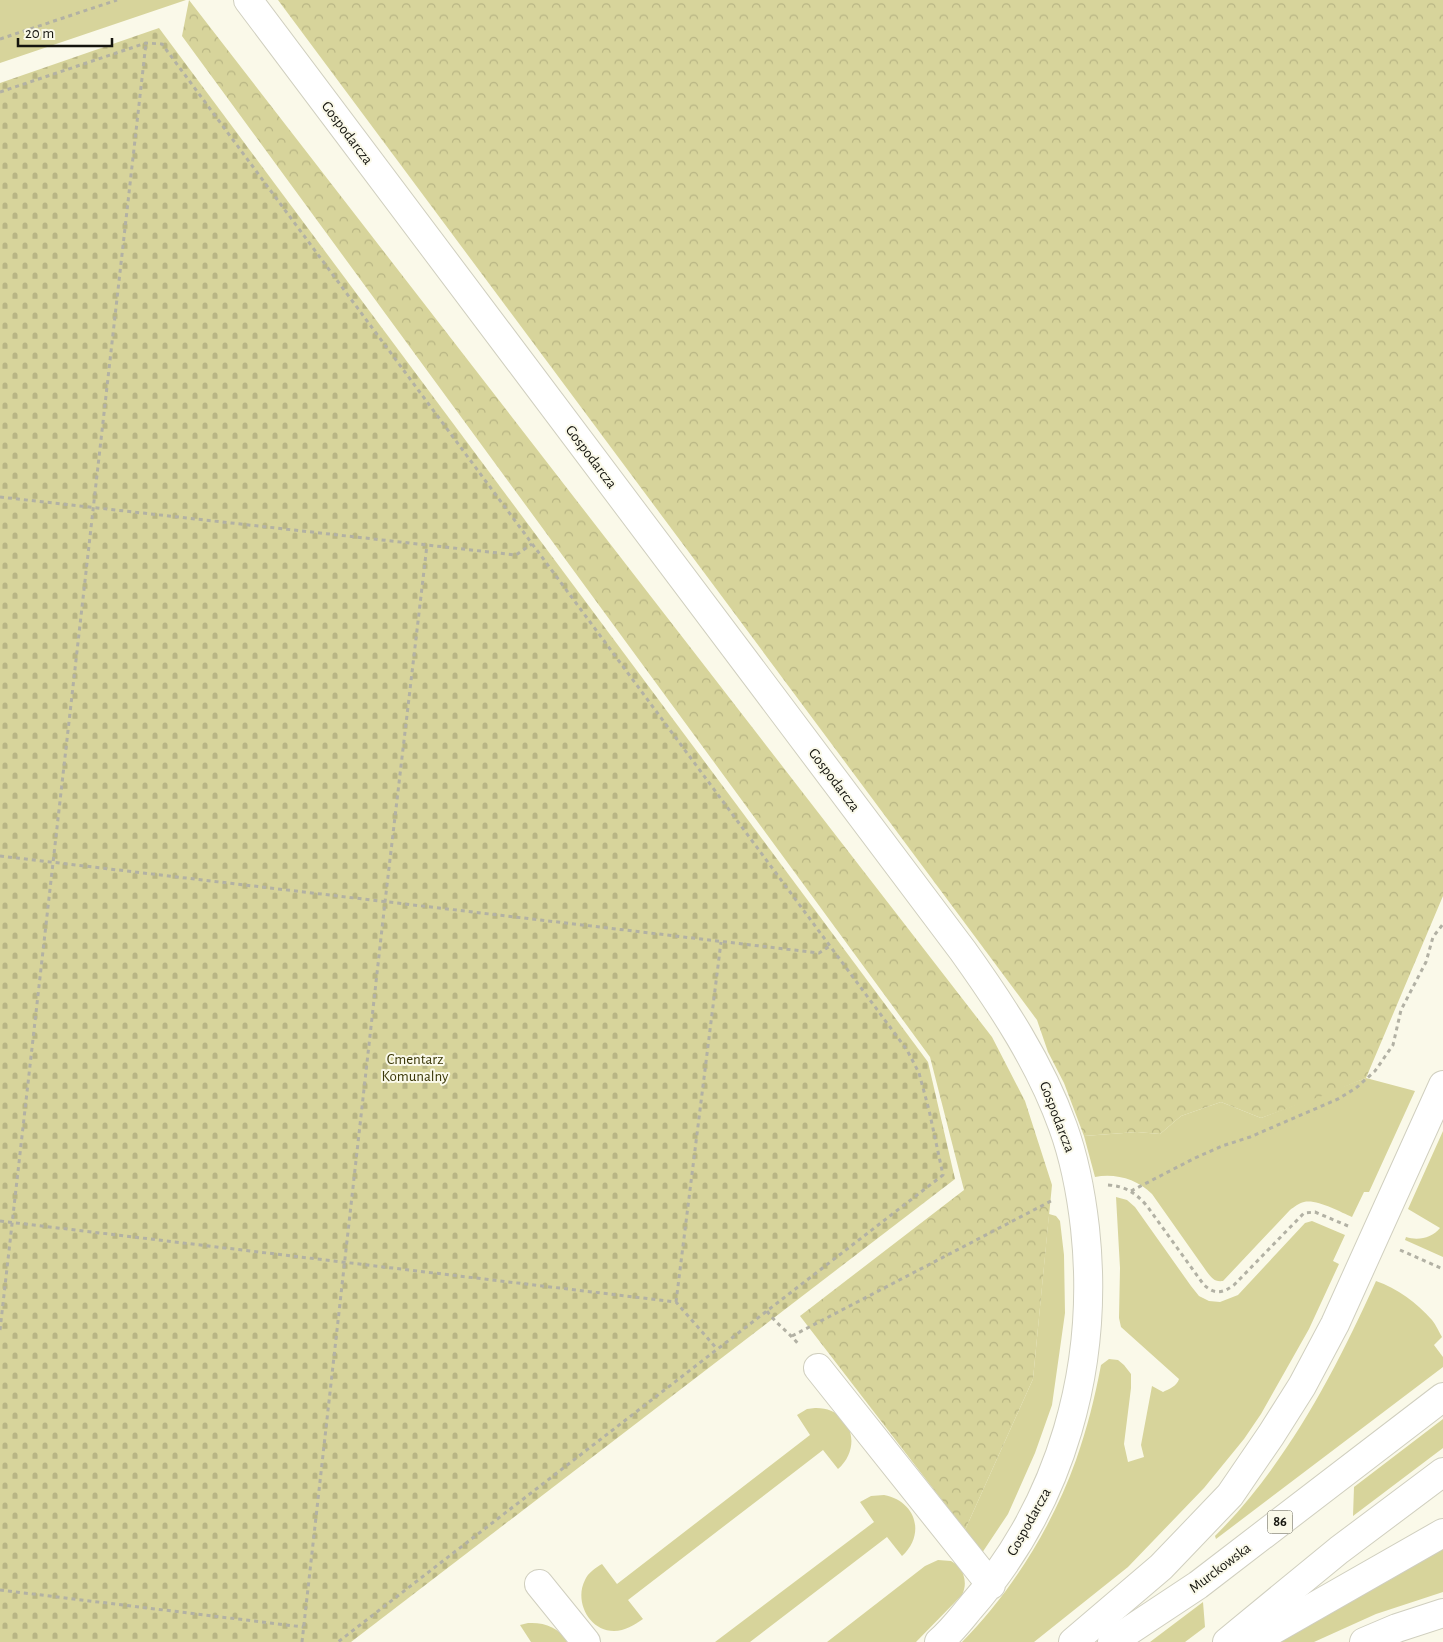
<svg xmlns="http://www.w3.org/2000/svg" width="1443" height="1642" font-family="'Alegreya Sans',sans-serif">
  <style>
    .green { fill: #d7d49b }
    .forest { fill: url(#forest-crowns) }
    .cemetery { fill: url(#cemetery-stones) }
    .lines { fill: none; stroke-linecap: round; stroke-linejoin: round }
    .minor-casing { stroke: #d0cfbf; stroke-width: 30 }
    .major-casing { stroke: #d0cfbf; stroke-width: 30 }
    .highway-casing { stroke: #d0cfbf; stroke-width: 30 }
    .path { stroke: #b2b1a4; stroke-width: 3; stroke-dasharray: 4 4; stroke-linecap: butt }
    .minor { stroke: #fff; stroke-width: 28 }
    .major { stroke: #fff; stroke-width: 28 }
    .highway { stroke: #fff; stroke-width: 28 }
    .labels { text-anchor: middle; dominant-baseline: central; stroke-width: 4; stroke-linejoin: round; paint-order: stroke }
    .shield { fill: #faf9e9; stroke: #5a5950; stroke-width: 1 }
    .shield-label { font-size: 14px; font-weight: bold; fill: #15150f }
    .street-label { font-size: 15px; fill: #15150f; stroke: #faf9e9 }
    .park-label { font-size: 15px; fill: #3a3707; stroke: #faf9e9 }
  </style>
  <defs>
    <pattern id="forest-crowns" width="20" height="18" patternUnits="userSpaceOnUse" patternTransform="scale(1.25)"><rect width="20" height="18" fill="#d7d49b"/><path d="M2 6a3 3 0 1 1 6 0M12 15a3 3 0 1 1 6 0" fill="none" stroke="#b8b584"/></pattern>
    <pattern id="cemetery-stones" width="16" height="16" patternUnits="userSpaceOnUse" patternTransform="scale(1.25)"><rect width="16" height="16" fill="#d7d49b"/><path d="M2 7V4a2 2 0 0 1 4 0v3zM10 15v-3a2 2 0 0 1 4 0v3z" fill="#b8b584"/></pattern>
  </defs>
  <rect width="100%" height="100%" fill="#faf9e9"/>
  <path class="green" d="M0,0H186L0,63Z
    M1366,1078L1415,1091L1369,1192H1364L1352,1217C1340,1212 1317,1199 1304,1202C1299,1203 1294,1207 1290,1210L1223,1281C1214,1282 1212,1278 1207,1272L1152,1194C1137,1179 1115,1173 1095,1177L1084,1136L1137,1132L1160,1134L1181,1116L1221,1102L1261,1118Z
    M1443,1131V1257L1405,1240L1406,1237C1418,1241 1432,1238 1440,1228L1408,1209Z
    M1116,1197L1127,1200L1135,1207L1191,1286L1199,1296L1209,1301L1220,1302L1238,1295L1305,1223L1312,1221L1345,1235L1333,1261L1339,1264L1309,1329L1261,1414L1244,1439L1204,1488L1128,1567L1034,1642H962C1011,1593 1053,1525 1076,1460C1087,1429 1095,1397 1101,1365L1109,1359L1118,1360L1124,1365L1131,1374V1388L1124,1444L1128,1462L1144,1457L1141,1445L1152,1386L1163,1392C1169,1389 1177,1386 1179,1379L1121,1327L1119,1318L1120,1268Z
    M1049,1214L1056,1216L1060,1221L1064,1255L1065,1313L1052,1405L1035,1453L1008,1514L982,1553L965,1530L1033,1379Z
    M1376,1281C1397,1288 1417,1303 1432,1320C1436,1325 1439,1332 1442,1337L1434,1345L1443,1357V1367L1216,1539L1215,1536C1286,1465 1335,1372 1376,1281Z
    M815,1408C850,1407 864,1446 838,1469L823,1450L628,1600L643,1619C634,1625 625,1631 614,1631C589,1631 574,1601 585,1580C588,1573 595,1568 602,1564L617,1584L810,1435L797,1415L807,1409Z
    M1443,1419V1448L1353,1516L1354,1487Z
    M884,1495C916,1501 926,1534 902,1556L887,1537L750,1642H715L874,1522L860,1502L871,1496Z
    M1443,1547V1592L1376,1614L1314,1642H1280L1307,1624Z
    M938,1560L951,1561L959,1566C965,1575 967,1585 962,1595L916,1642H827L925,1566Z
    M1203,1602L1205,1627L1185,1642H1150Z
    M528,1623C544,1622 559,1627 567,1642H531L520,1625Z"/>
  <path class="forest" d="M189,0L992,1037L1025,1101L1052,1185L1033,1379L965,1530L800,1316L964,1190L930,1057L182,36Z
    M278,0H1443V896L1366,1078L1322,1096L1261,1118L1221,1102L1181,1116L1160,1134L1137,1132L1084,1136L1064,1083L1048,1052L1037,1020Z"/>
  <path class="cemetery" d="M159,28L928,1062L955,1179L351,1642H0V83Z"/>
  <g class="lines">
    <defs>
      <path id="minor" d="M248,0L963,951C1003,1007 1040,1063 1063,1127C1075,1160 1081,1193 1085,1228C1100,1366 1062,1503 970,1608C960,1620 951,1632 939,1642
        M818,1368L991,1585
        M539,1584L586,1642"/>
      <path id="major" d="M1112,1642L1198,1585L1443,1397
        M1227,1642L1339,1550L1443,1472"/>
      <path id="highway" d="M1073,1642L1161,1567L1230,1495L1271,1435L1302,1386L1335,1324L1443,1085
        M1252,1642L1443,1533
        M1364,1642L1397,1628L1443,1613"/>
    </defs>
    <use href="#minor" class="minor-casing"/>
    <use href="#major" class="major-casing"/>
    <use href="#highway" class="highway-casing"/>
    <path class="path" d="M0,39L117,0
      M0,92L146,43L162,44L907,1050L919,1073L929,1110L943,1175L338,1642
      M0,497L516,555L532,544
      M0,856L819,953L830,946
      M1108,1185C1125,1186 1136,1193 1147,1206L1204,1285C1215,1295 1223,1293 1234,1285L1304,1213L1315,1212L1348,1226
      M1131,1191L1195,1158L1222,1146L1250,1137L1338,1099L1356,1088L1375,1071L1393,1045L1401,1010L1426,962L1433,937L1443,924
      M0,1221L676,1302L717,1349
      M1400,1250L1443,1269
      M676,1302L721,942
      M767,1311C776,1324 789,1332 799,1345
      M0,1330L146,43
      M792,1336L1051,1201
      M0,1590L303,1627
      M302,1642L385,902L427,545"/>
    <use href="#minor" class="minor"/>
    <use href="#major" class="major"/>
    <use href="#highway" class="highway"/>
  </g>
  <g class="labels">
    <rect class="shield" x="1267.5" y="1510.5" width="25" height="23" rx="4"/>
    <g class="shield-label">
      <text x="1280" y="1522">86</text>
    </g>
    <g class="street-label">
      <text transform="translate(347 133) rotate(53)">Gospodarcza</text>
      <text transform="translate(591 457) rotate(53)">Gospodarcza</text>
      <text transform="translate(834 780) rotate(53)">Gospodarcza</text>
      <text transform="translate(1057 1117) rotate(69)">Gospodarcza</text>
      <text transform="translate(1029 1522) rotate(-61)">Gospodarcza</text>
      <text transform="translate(1220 1568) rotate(-37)">Murckowska</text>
    </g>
    <g class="park-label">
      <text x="415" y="1059">Cmentarz<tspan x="415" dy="17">Komunalny</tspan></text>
    </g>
  </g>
  <path d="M18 38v8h94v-8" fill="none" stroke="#15150f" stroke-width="2.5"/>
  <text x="25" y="38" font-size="15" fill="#15150f" stroke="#faf9e9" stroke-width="4" paint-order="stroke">20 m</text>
</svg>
